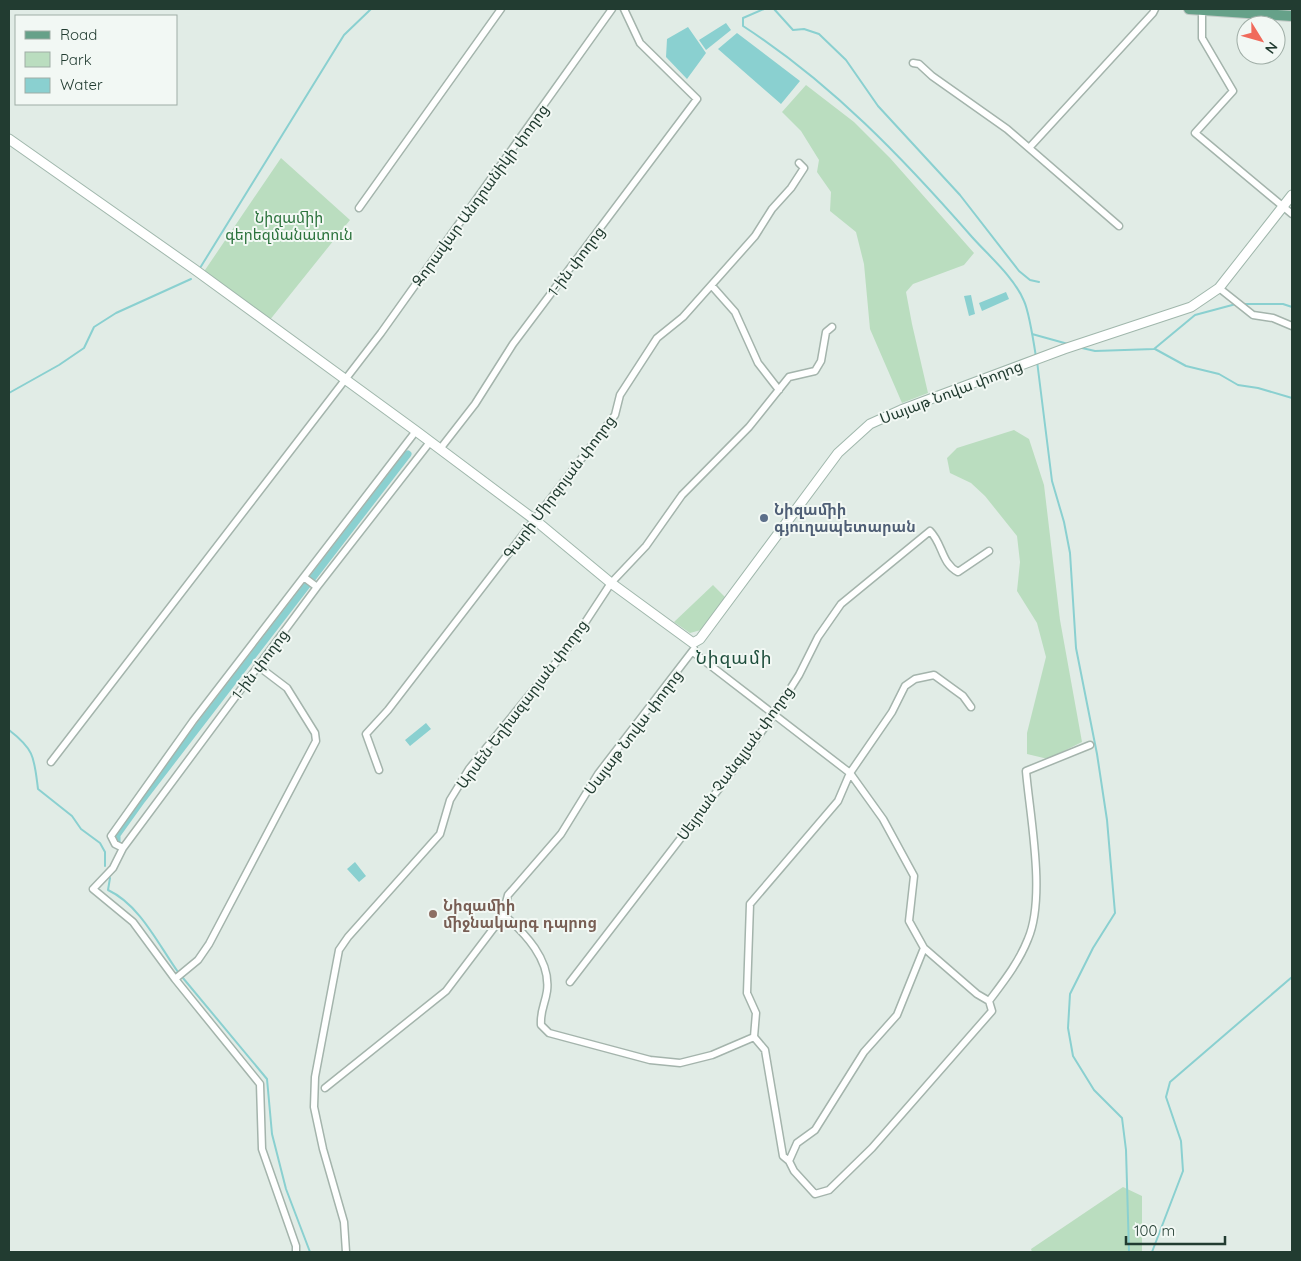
<svg xmlns="http://www.w3.org/2000/svg" width="1301" height="1261" font-family="Quicksand,'Noto Sans Armenian',sans-serif">
  <style>
    .green { fill: #baddbf }
    .water { fill: #8ad0d0 }
    .lines { fill: none; stroke-linecap: round; stroke-linejoin: round }
    .stream { stroke: #8ad0d0; stroke-width: 2 }
    .canal { stroke: #8ad0d0; stroke-width: 7 }
    .street-casing { stroke: #a4b4ac; stroke-width: 9 }
    .secondary-casing { stroke: #a0b7ac; stroke-width: 11 }
    .primary-casing { stroke: #c1c8c5; stroke-width: 12 }
    .street { stroke: #fff; stroke-width: 6 }
    .secondary { stroke: #fff; stroke-width: 9 }
    .primary { stroke: #66a189; stroke-width: 10 }
    .service-dot { fill: #5c6f8a; stroke: #f2f8f4; stroke-width: 2 }
    .education-dot { fill: #8d6e63; stroke: #f2f8f4; stroke-width: 2 }
    .labels { text-anchor: middle; dominant-baseline: central; stroke-width: 4; stroke-linejoin: round; paint-order: stroke }
    .street-label { font-size: 15px; fill: #223c31; stroke: #f2f8f4 }
    .park-label { font-size: 15px; fill: #2c733d; stroke: #f2f8f4 }
    .service-label { font-size: 15px; font-weight: bold; fill: #4e5e75; stroke: #f2f8f4; text-anchor: start }
    .education-label { font-size: 15px; font-weight: bold; fill: #785e54; stroke: #f2f8f4; text-anchor: start }
    .quarter-label { font-size: 18px; letter-spacing: 1px; fill: #1e4e3c; stroke: #f2f8f4 }
  </style>
  <rect width="100%" height="100%" fill="#e1ece6"/>
  <path class="green" d="M806,85L854,122L890,158L974,253L964,265L913,284L906,292L912,324L928,393L902,403L870,329L864,264L856,232L830,211L831,192L817,172L819,160L801,131L782,112Z
    M281,158L350,220L269,321L203,273Z
    M1014,430L1029,439L1044,485L1060,620L1082,742L1048,759L1027,754V733L1046,657L1037,623L1017,591L1020,562L1017,536L985,496L971,483L950,473L947,458L957,448Z
    M713,585L725,597L701,630L690,633L674,622Z
    M1123,1187L1142,1196V1252H1032L1031,1249Z"/>
  <path class="water" d="M726,23L731,30L706,50L699,40Z
    M688,27L706,53L687,79L666,57L667,39Z
    M737,33L800,81L781,104L718,49Z
    M1006,292L1009,299L982,311L979,303Z
    M971,295L975,314L969,316L964,296Z
    M426,723L431,729L410,746L405,740Z
    M355,862L366,876L359,882L347,869Z"/>
  <g class="lines">
    <path class="stream" d="M764,9L743,18V26C831,83 903,158 972,237C989,256 1014,277 1024,301C1029,312 1034,344 1036,357
      M774,9L793,30L804,29L819,34L846,60L878,106L960,195L1019,271L1030,280L1039,282
      M200,268L344,35L371,9
      M1243,304H1283L1292,307
      M1032,334L1068,344
      M1082,348L1095,351L1154,349L1195,315L1236,304
      M1155,349L1186,366L1219,374L1238,385L1258,388L1292,398
      M1037,361L1052,481L1064,522L1070,553L1076,648L1097,754L1107,820L1115,913L1093,948L1070,994L1068,1028L1073,1056L1094,1090L1122,1118L1126,1150L1129,1252
      M9,393L59,365L84,348L94,327L116,313L191,279
      M9,730C35,750 34,758 38,789L72,816L81,829L100,843L105,852V866
      M110,878L108,890C140,905 158,944 178,972
      M183,978L267,1079L272,1134L286,1189L310,1252
      M1152,1252L1183,1171L1181,1141L1166,1097L1170,1082L1292,977"/>
    <path class="canal" d="M117,842V835L142,800L408,454"/>
    <defs>
      <path id="street" d="M1202,10V38L1233,91L1195,133L1292,214
        M913,63L919,64L932,76L1007,129L1119,226
        M1029,148L1153,13L1155,9
        M359,208L501,9
        M712,286L735,312L758,363L779,390
        M1219,288L1253,315L1273,318L1292,326
        M440,449L475,404L513,344L697,99L640,43L624,9
        M305,578L317,587
        M693,652L850,773L883,819L914,876L909,921L924,948L977,994L989,1001L992,1011L872,1148L829,1190L815,1194L794,1171L789,1161L797,1143L815,1130L864,1052L897,1015L924,948
        M51,762L381,333L612,9
        M379,770L366,734L388,710L615,415L620,395L657,338L683,317L755,236L772,209L791,188L804,168L799,163
        M123,848L115,844L111,836L193,721L416,431
        M503,914C525,933 551,960 547,991C545,1005 540,1010 541,1025L549,1033L650,1060L680,1063L712,1055L754,1037
        M175,979L198,960L209,944L316,741L315,733L287,688L258,666
        M570,982L741,760L775,713L799,675L818,637L841,604L930,531C943,544 941,563 958,572L989,551
        M989,1001C1004,981 1019,962 1028,939C1046,897 1030,817 1026,771L1090,745
        M754,1037L756,1013L747,993L750,904L838,801L850,773L892,712L905,686L915,679L934,675L963,696L971,707
        M754,1037L765,1050L783,1156L789,1161
        M325,1088L446,991L496,925L503,914L508,895L561,834L598,774L694,649
        M296,1252V1246L262,1149L260,1084L175,979L133,922L93,889L113,868L123,848L317,587L430,442
        M346,1252L344,1222L323,1149L314,1107L315,1077L339,950L348,937L440,834L450,800L469,769L571,644L611,583L646,546L682,495L749,427L789,377L815,371L821,361L826,332L832,327"/>
      <path id="secondary" d="M9,139L194,269L416,431L535,520L611,583L693,643L700,639L838,453L870,424L901,410L1064,349L1191,307L1219,288L1292,195"/>
      <path id="primary" d="M1189,9L1292,16"/>
    </defs>
    <use href="#street" class="street-casing"/>
    <use href="#secondary" class="secondary-casing"/>
    <use href="#primary" class="primary-casing"/>
    <use href="#street" class="street"/>
    <use href="#secondary" class="secondary"/>
    <use href="#primary" class="primary"/>
  </g>
  <circle class="service-dot" cx="764" cy="518" r="5"/>
  <circle class="education-dot" cx="433" cy="914" r="5"/>
  <g class="labels">
    <g class="street-label">
      <text transform="translate(480 195) rotate(-54)">Զորավար Անդրանիկի փողոց</text>
      <text transform="translate(576 261) rotate(-53)">1-ին փողոց</text>
      <text transform="translate(951 392) rotate(-21)">Սայաթ Նովա փողոց</text>
      <text transform="translate(559 487) rotate(-53)">Գարի Միրզոյան փողոց</text>
      <text transform="translate(260 664) rotate(-53)">1-ին փողոց</text>
      <text transform="translate(522 704) rotate(-53)">Արսեն Եղիազարյան փողոց</text>
      <text transform="translate(633 732) rotate(-53)">Սայաթ Նովա փողոց</text>
      <text transform="translate(735 763) rotate(-54)">Սեյրան Չանգլյան փողոց</text>
    </g>
    <g class="park-label">
      <text x="289" y="217">Նիզամիի<tspan x="289" dy="17">գերեզմանատուն</tspan></text>
    </g>
    <g class="service-label">
      <text x="774" y="509">Նիզամիի<tspan x="774" dy="17">գյուղապետարան</tspan></text>
    </g>
    <g class="education-label">
      <text x="443" y="905">Նիզամիի<tspan x="443" dy="17">միջնակարգ դպրոց</tspan></text>
    </g>
    <g class="quarter-label">
      <text x="734" y="657">Նիզամի</text>
    </g>
  </g>
  <rect width="1301" height="1261" fill="none" stroke="#223c31" stroke-width="20"/>
  <rect x="15" y="15" width="162" height="90" fill="#f2f8f4" stroke="#9fada6"/>
  <rect x="25" y="31" width="25" height="8" fill="#66a189" stroke="#9fada6"/>
  <text x="60" y="40" font-size="15" fill="#223c31">Road</text>
  <rect x="25" y="52" width="25" height="15" fill="#baddbf" stroke="#9fada6"/>
  <text x="60" y="65" font-size="15" fill="#223c31">Park</text>
  <rect x="25" y="78" width="25" height="15" fill="#8ad0d0" stroke="#9fada6"/>
  <text x="60" y="90" font-size="15" fill="#223c31">Water</text>
  <g transform="translate(1261 40) rotate(127)"><circle r="24" fill="#f2f8f4" stroke="#9fada6"/>
  <path d="M0-4L9 19L0 12L-9 19Z" fill="#f06a5b"/>
  <text y="-8" font-size="14" font-weight="bold" text-anchor="middle" fill="#223c31">N</text>
  </g>
  <path d="M1126 1236v8h99v-8" fill="none" stroke="#223c31" stroke-width="2.5"/>
  <text x="1134" y="1236" font-size="15" fill="#223c31" stroke="#f2f8f4" stroke-width="4" paint-order="stroke">100 m</text>
</svg>
